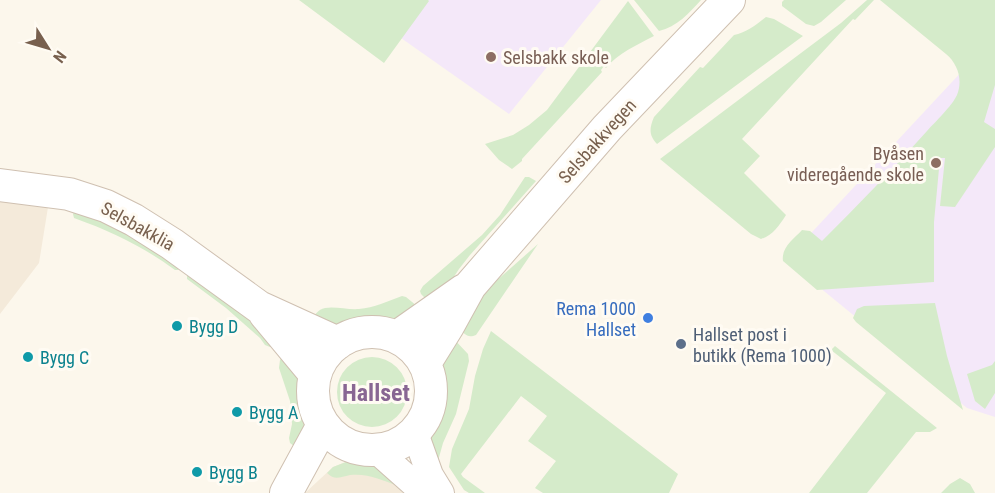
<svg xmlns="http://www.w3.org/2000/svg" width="995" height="493" font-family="'Roboto Condensed',sans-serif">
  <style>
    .residential { fill: #f4eada }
    .education { fill: #f4e8f9 }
    .green { fill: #d5ebca }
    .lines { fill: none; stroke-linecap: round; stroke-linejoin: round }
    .minor-casing { stroke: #cfc0b1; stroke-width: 28 }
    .tertiary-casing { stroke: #cfc0b1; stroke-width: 34 }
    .minor { stroke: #fff; stroke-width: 26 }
    .tertiary { stroke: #fff; stroke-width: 32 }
    .education-dot { fill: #8d6e63; stroke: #fffbf3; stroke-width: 2 }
    .shop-dot { fill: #3f7fe0; stroke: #fffbf3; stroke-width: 2 }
    .culture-dot { fill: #0f9aa8; stroke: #fffbf3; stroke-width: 2 }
    .service-dot { fill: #5c6f8a; stroke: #fffbf3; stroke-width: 2 }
    .labels { text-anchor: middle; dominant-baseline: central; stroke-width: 6; stroke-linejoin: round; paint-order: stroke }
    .education-label { font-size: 18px; fill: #785e54; stroke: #fffbf3; text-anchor: start }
    .street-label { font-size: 18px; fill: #78604e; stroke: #fffbf3 }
    .shop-label { font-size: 18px; fill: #366cbe; stroke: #fffbf3; text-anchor: end }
    .culture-label { font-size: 18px; fill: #0d838f; stroke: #fffbf3; text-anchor: start }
    .service-label { font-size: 18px; fill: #4e5e75; stroke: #fffbf3; text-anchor: start }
    .district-label { font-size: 24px; font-weight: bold; fill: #886693; stroke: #fffbf3 }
  </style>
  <rect width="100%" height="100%" fill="#fcf7ec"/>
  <path class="residential" d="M0,195L49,201L39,263L0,314Z
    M351,460H359L370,463L411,493H305L333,467Z"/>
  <path class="education" d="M347,0H601L509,114Z
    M995,0V417L967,408L786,260L966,67Z"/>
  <path class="green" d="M299,0H428L429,1L384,63Z
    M634,0H701C689,13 677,27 659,31Z
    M784,0H846L821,22L814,26L806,24L782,6V2Z
    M867,0H995V85L984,122L995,129V147L955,207L940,206L945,158H940L934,222V282L817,290L783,261C781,247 794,239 802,230L810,231L822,241C858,205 893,169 927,131C935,122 952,106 957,95C963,80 958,64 946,54L880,0H874L855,20L853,19L742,139L760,156L744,173L786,215C779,226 773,235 761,239L751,234L660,159L841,23Z
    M628,1L654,36C637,45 618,53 606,68L604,66L601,70L602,72L522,159V161L512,169L499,160L485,144L513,135L529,125L547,110Z
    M766,17L774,19L803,36L657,144C649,135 649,129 654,117L700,67L703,68L734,35C746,33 756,25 766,17Z
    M525,177H529L536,181L470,255L459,269L444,292L432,305L421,294L420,291L423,286L482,235L500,215Z
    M79,208L182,264L178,270H175C142,246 113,232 74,218L73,214L75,210Z
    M538,244L476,335C467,339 464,333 458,327L482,294L496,281Z
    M191,270L233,301L275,345L270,347L265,345L260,338L226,308L187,279V276Z
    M402,296L406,297L423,311L394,325L381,323H367L341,327L326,326L311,321C314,316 318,309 325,308C335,306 348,310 359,309C374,308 388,301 402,296Z
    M935,303L947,356L963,410L856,322L853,318L857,309L864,306Z
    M491,331L678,474L669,493H543L535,488L556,461L528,441L547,416L521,396L461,474L463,477L485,493H469L464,490L449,467L452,449L469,409L475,376L483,349Z
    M452,337L468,354L469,361L456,414L443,443L438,461L428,440L441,411L443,396L440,368L444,353Z
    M835,346L937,428L930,432H916L867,493H809L886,393L831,350Z
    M288,350L305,376L303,388L307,419L304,434L299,450L290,443L289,438L292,424L290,401L279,368L280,360Z
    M337 392a35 35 0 1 1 70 0a35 35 0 1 1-70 0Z
    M995,361V393L985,409L975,401L967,374L992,365Z
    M351,460C376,459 383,469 398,486C382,480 368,473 350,475C340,477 335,481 327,473L333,467Z
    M960,478L970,484L975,493H941L950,484Z"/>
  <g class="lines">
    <defs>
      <path id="minor" d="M415,433L430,475L441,493
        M377,451L413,483L426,493"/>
      <path id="tertiary" d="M0,185L69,194L106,206L134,220L172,244L259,307L338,343
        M265,314L315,374
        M313 391a59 59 0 1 1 118 0a59 59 0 1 1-118 0Z
        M397,337L464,290
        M425,363L448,326L470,286L607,128L729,0
        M286,493L323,425"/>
    </defs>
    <use href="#minor" class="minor-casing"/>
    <use href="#tertiary" class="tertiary-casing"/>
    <use href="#minor" class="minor"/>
    <use href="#tertiary" class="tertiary"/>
  </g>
  <g class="education-dot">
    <circle cx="491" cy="57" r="6"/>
    <circle cx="936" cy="163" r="6"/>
  </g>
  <circle class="shop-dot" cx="648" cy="318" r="6"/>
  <g class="culture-dot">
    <circle cx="177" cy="326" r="6"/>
    <circle cx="28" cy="357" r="6"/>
    <circle cx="237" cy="412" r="6"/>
    <circle cx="197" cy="472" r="6"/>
  </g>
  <circle class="service-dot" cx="681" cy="344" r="6"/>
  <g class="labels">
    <g class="education-label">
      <text x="503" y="57">Selsbakk skole</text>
      <text x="924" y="153" text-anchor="end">Byåsen<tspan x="924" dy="21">videregående skole</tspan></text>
    </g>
    <g class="street-label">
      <text transform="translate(597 141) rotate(-48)">Selsbakkvegen</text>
      <text transform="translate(138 226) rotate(29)">Selsbakklia</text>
    </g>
    <g class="shop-label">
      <text x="636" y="308">Rema 1000<tspan x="636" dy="21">Hallset</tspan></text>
    </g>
    <g class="culture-label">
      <text x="189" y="326">Bygg D</text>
      <text x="40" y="357">Bygg C</text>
      <text x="249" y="412">Bygg A</text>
      <text x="209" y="472">Bygg B</text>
    </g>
    <g class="service-label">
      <text x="693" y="334">Hallset post i<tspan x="693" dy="21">butikk (Rema 1000)</tspan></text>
    </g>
    <g class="district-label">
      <text x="376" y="393">Hallset</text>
    </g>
  </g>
  <g transform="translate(48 48) rotate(127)" stroke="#fffbf3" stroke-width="4.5" paint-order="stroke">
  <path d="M0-4.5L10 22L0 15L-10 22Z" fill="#78604e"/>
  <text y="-9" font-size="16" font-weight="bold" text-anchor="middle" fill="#78604e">N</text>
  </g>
</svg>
